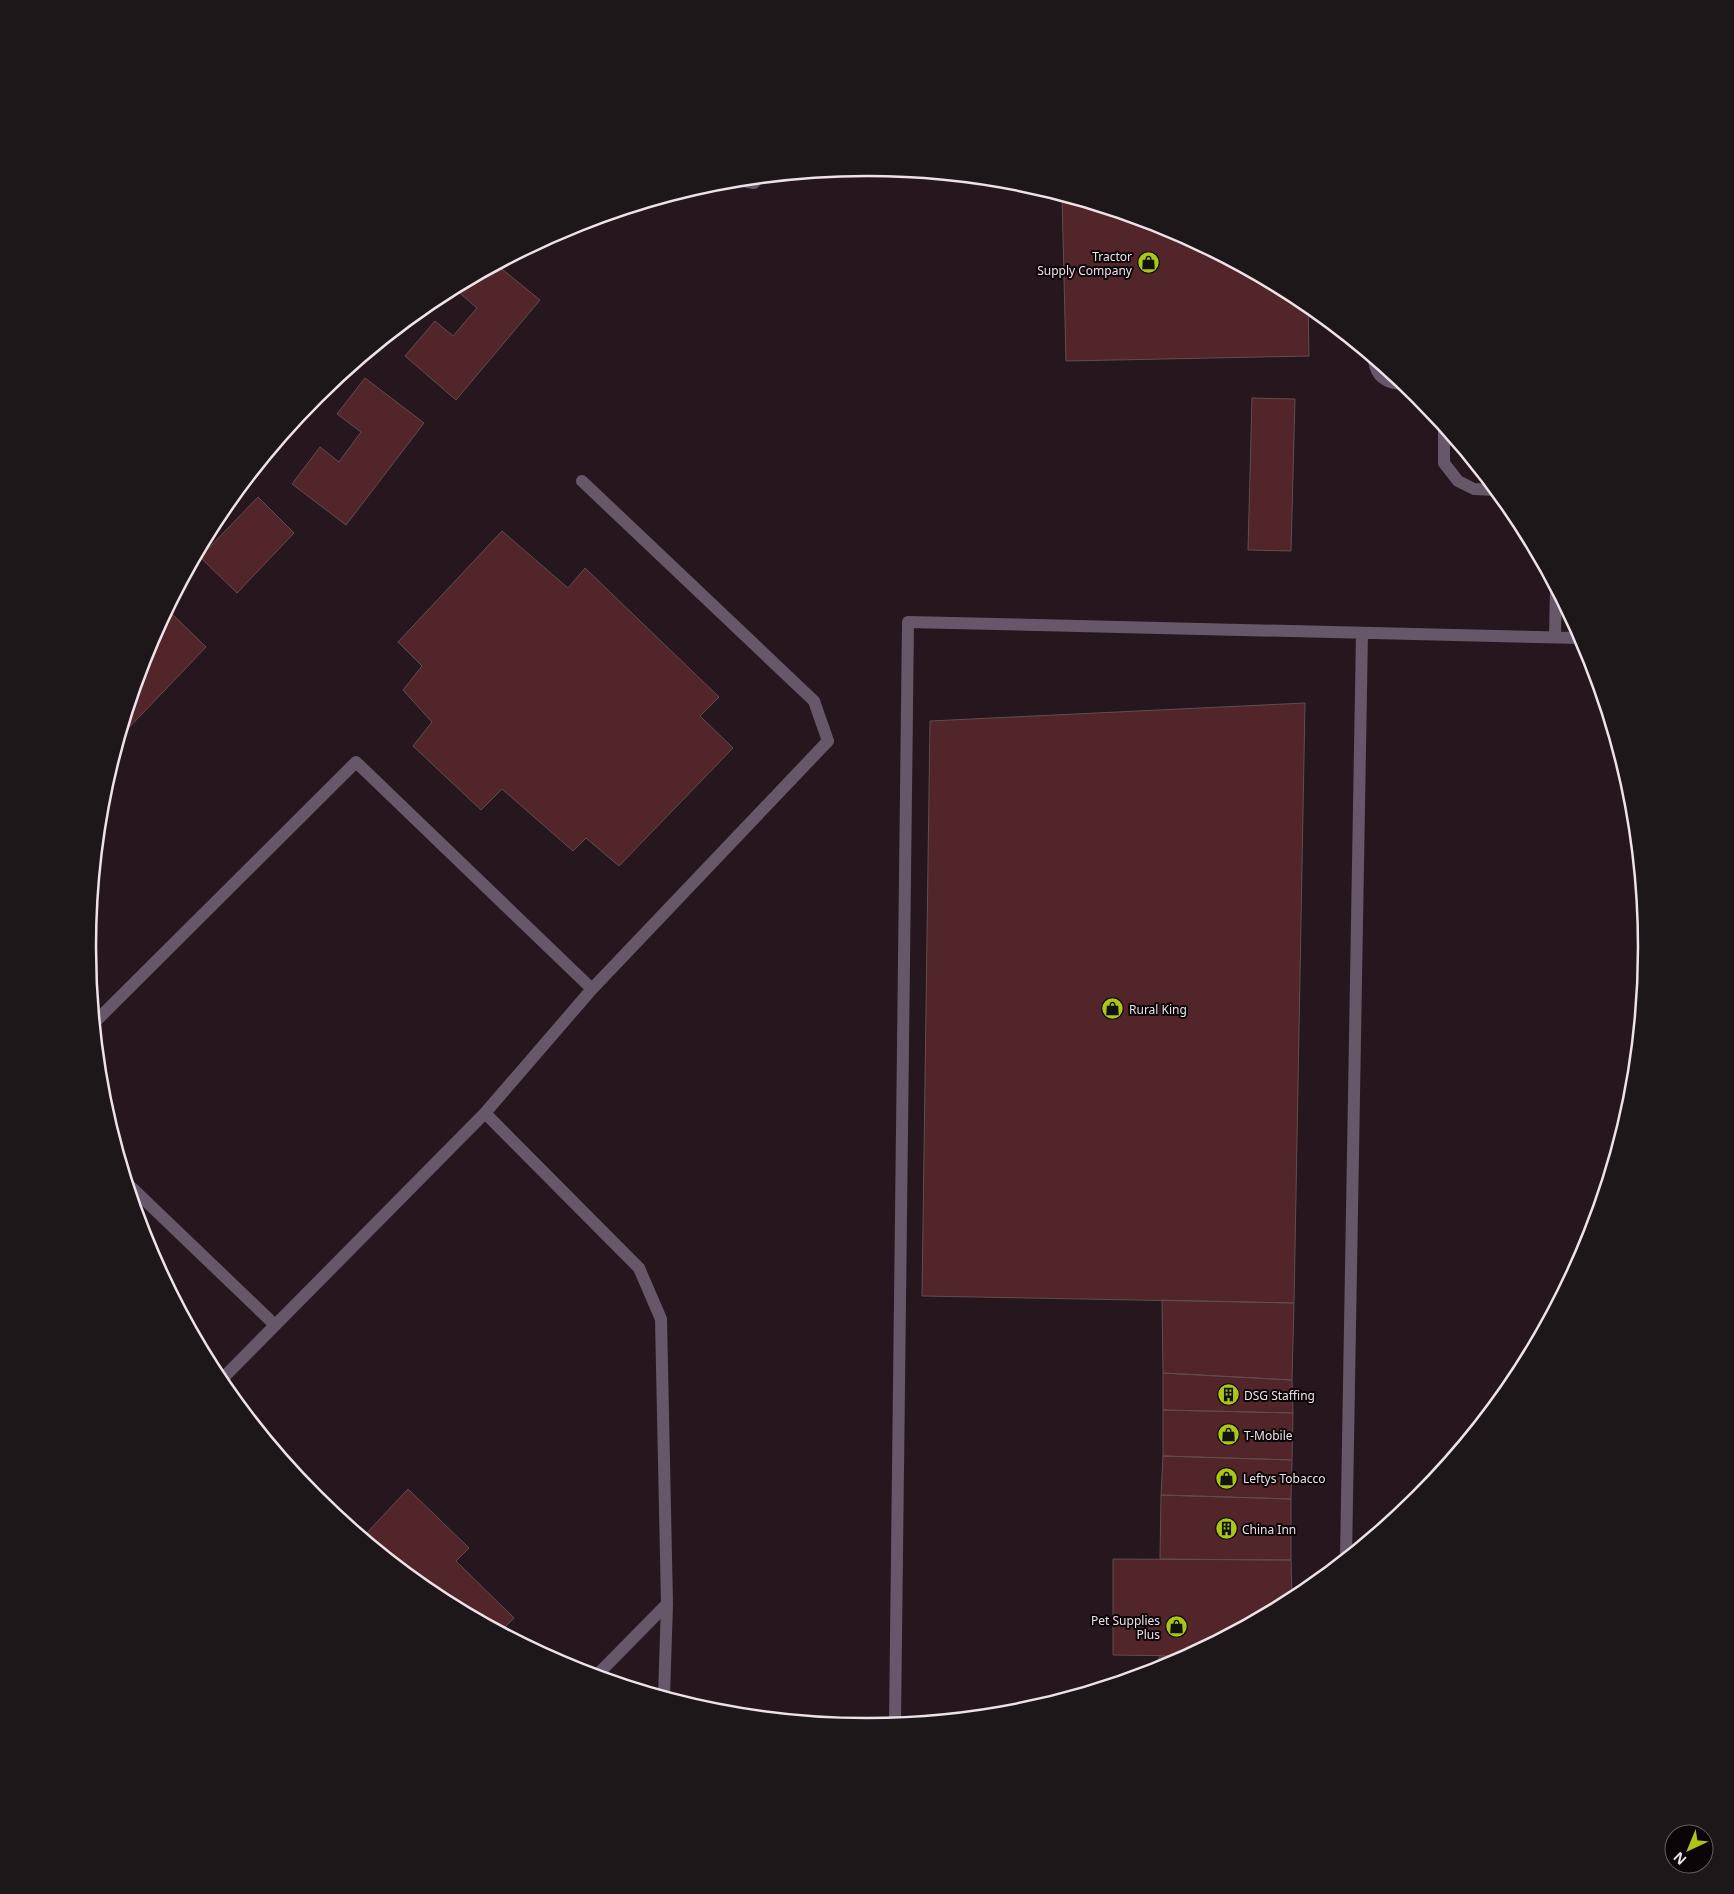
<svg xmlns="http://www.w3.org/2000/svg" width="1734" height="1894" font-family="'Noto Sans',sans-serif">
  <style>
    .building { fill: #512529; stroke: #624d4e }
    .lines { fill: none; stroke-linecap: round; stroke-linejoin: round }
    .service { stroke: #665868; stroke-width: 12 }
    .labels { text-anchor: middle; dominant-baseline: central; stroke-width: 4; stroke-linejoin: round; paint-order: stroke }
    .poi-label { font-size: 12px; fill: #ede2e7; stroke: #0b0508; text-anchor: start }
    .rim { fill: none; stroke: #ede2e7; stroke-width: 2.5 }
  </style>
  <rect width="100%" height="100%" fill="#26171e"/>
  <path class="building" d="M1062,195L1166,227L1300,299L1308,305L1309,356L1066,361Z
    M497,265L540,300L456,400L405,356L435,321L453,336L477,308L454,288Z
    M365,378L424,423L346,525L292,484L320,447L339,462L361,432L337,414Z
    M1252,398L1295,399L1291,551L1248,550Z
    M258,497L294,533L237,593L200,557Z
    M502,531L568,588L585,568L719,697L700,716L733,748L619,866L586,838L573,851L502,789L481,810L413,746L432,722L403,690L422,666L398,642Z
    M168,610L206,647L120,737L147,648Z
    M1305,703L1294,1303L922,1296L930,721Z
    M1162,1300L1294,1303L1292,1380L1163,1373Z
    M1163,1373L1292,1380L1293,1413L1163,1410Z
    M1163,1410L1293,1413L1292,1460L1163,1456Z
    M1163,1456L1292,1460L1291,1499L1161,1495Z
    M408,1489L469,1548L456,1561L514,1618L501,1631L434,1595L363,1537Z
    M1161,1495L1291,1499V1560L1160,1559Z
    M1113,1559L1291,1560L1292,1600L1185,1656L1113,1655Z
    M1185,1656L1165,1667L1159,1669V1657Z"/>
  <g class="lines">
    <path class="service" d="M737,180L754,183L758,178
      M1374,360C1376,377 1387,384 1403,384
      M1444,428V463L1458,481L1474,489L1496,490
      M1555,637L1556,591
      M95,1022L356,762L592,989
      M485,1113L639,1268L661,1319L667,1604L664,1696
      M128,1184L275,1325
      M220,1381L485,1113L592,989L828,741L814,701L582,481
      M1346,1558L1362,633
      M596,1676L667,1604
      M895,1724L908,622L1581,638"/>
  </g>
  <defs>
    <symbol id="shop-disc" viewBox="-11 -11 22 22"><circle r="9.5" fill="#abc615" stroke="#0b0508"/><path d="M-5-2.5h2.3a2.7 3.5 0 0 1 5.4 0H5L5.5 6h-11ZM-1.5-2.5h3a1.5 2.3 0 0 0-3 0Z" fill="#111"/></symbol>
    <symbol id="building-disc" viewBox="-11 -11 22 22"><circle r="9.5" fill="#abc615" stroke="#0b0508"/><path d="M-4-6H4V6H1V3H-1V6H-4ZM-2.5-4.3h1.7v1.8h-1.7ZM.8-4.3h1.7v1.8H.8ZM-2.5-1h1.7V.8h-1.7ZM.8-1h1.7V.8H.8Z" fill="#111"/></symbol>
  </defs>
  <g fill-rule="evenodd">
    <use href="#shop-disc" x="1136" y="250" width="25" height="25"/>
    <use href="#shop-disc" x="1100" y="996" width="25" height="25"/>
    <use href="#building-disc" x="1216" y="1382" width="25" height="25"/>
    <use href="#shop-disc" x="1216" y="1422" width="25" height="25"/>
    <use href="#shop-disc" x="1214" y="1466" width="25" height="25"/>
    <use href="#building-disc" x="1214" y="1516" width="25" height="25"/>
    <use href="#shop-disc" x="1164" y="1614" width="25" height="25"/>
  </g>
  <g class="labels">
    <g class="poi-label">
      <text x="1132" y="256" text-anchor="end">Tractor<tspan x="1132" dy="14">Supply Company</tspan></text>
      <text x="1129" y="1009">Rural King</text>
      <text x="1244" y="1395">DSG Staffing</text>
      <text x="1244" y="1435">T-Mobile</text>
      <text x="1243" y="1478">Leftys Tobacco</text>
      <text x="1242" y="1529">China Inn</text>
      <text x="1160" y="1620" text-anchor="end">Pet Supplies<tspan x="1160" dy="14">Plus</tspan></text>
    </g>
  </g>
  <path d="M0 0H1734V1894H0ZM96 947a771 771 0 1 1 1542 0a771 771 0 1 1-1542 0Z" fill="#1d171a" fill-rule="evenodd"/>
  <path class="rim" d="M96 947a771 771 0 1 1 1542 0a771 771 0 1 1-1542 0Z"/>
  <g transform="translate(1689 1849) rotate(224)"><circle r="24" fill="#0b0508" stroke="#655d61"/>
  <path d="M0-4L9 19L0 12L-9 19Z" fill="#abc615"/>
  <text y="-8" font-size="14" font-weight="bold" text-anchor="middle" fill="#ede2e7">N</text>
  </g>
</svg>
